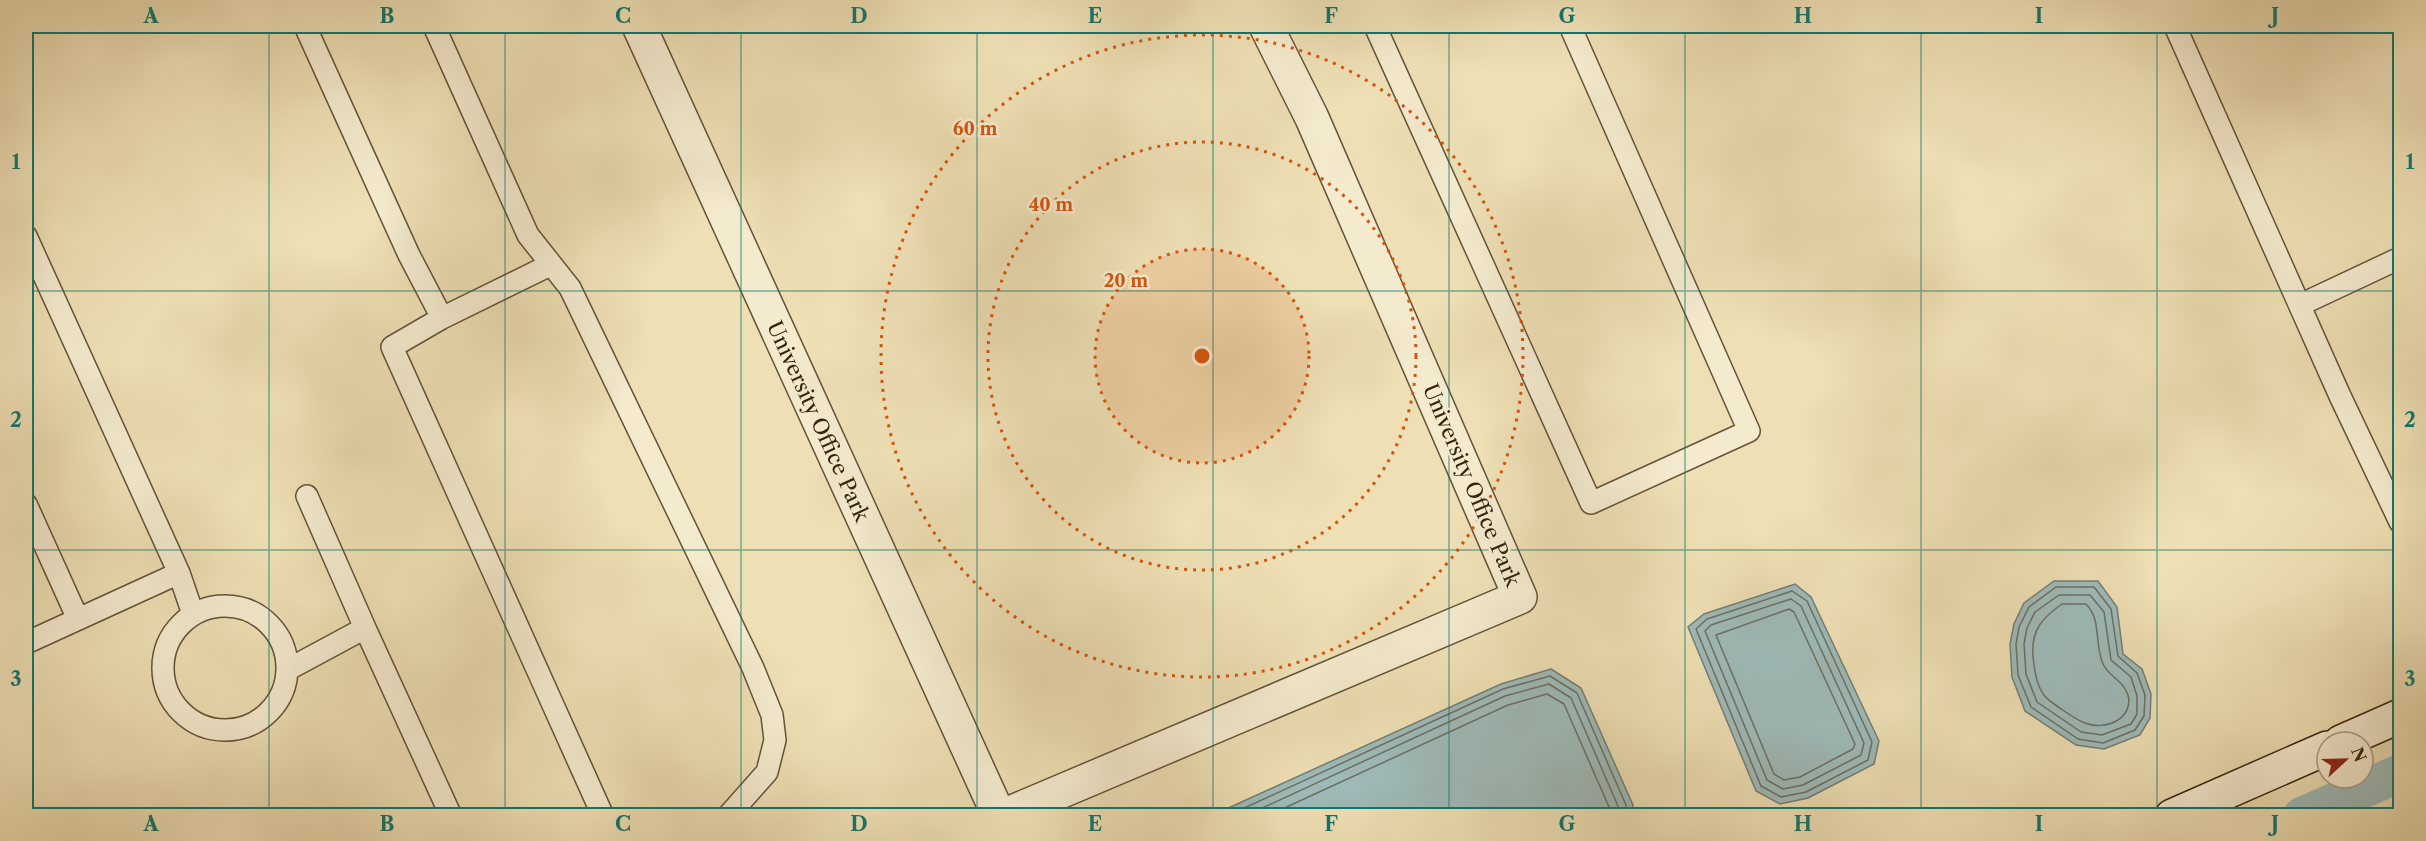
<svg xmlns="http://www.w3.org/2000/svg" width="2426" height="841" font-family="'Libre Caslon Text',serif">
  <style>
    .water { fill: #9ebab8; stroke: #747e75; stroke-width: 1.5 }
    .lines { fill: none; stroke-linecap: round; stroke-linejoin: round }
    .shore { stroke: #6a6f64; stroke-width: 1.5 }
    .canal { stroke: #9ebab8; stroke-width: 38 }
    .lane-casing { stroke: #645339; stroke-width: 24 }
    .street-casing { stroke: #645339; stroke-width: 36 }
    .secondary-casing { stroke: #362410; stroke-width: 36 }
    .lane { stroke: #f4eace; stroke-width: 21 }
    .street { stroke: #f4eace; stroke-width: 33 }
    .secondary { stroke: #f4eace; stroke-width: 33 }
    .grid { fill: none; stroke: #0f766e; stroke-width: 1.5; stroke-opacity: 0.55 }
    .ring { fill: none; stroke: #d6540c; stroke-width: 3; stroke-dasharray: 3 6 }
    .labels { text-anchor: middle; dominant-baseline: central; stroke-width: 5; stroke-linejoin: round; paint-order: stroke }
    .street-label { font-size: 21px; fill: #362410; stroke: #f4eace }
    .centre { fill: #d6540c; stroke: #f4eace; stroke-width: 3 }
    .ring-label { font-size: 18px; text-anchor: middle; font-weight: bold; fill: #d6540c; stroke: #f4eace; stroke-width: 5; stroke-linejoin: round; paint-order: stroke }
    .neatline { fill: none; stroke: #0f766e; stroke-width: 2 }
    .grid-label { font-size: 20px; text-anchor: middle; font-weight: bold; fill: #0f766e }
  </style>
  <rect width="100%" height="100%" fill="#eedfb4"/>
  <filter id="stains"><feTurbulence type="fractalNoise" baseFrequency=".00333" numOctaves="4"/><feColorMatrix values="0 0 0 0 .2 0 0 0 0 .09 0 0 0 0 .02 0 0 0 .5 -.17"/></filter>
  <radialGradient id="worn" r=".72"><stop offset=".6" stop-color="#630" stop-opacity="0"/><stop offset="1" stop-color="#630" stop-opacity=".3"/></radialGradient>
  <path class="water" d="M2054,581H2098L2117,607L2123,654L2142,669L2151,694L2150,718L2140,735L2104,749L2076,745L2025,711L2012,677L2010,644L2014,624L2024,603Z
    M1795,584L1811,597L1879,741L1874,764L1808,798L1780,804L1756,791L1688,627L1704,614Z
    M1551,669L1581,688L1633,805L1631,815H1213L1501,684Z"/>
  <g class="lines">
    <path class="shore" d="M2056,587H2094L2111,609L2118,656L2137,673L2145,695L2144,716L2135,730L2103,743L2078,739L2031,707L2018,675L2016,644L2019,627L2029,607Z
      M1792,591L1807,601L1872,742L1868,760L1806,792L1781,797L1761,786L1696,629L1707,619Z
      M2059,595H2090L2104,612L2111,660L2131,677L2137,696V714L2131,724L2102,735L2081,732L2037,702L2026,674L2024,644L2027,628L2035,612Z
      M1791,599L1801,606L1864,743L1861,755L1803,785L1783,789L1767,780L1705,631L1711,625Z
      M2062,604H2086C2102,620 2094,644 2103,664C2109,677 2123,680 2128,695C2134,719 2105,731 2085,723C2078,721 2048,701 2044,695C2036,685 2034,668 2033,656C2031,630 2042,618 2062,604Z
      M1789,609L1794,612L1855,744L1853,749L1800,777L1784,780L1774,774L1716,635Z
      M1227,816L1503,689L1550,676L1577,693L1626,805V816
      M1245,816L1505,696L1549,684L1571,698L1618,806V816
      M1267,816L1508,705L1547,694L1564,704L1609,807V816"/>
    <path class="canal" d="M2302,816L2400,773"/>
    <defs>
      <path id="lane" d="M305,26L409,255L442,318L392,347L603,816
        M434,26L528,235L570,288L753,668L772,715L775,740L767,772L728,816
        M1375,26L1591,503L1749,431L1570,26
        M2175,26L2340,396L2400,522
        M26,236L179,573L26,643
        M2300,305L2400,258
        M442,318L550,265
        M26,504L78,619
        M179,573L193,614
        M163 668a62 62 0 1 1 124 0a62 62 0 1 1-124 0Z
        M365,628L451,816
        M287,670L365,628L307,496"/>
      <g id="street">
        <path id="s1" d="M639,26L999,816"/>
        <path d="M1003,816L1520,597L1312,118L1266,26"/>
      </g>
      <path id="secondary" d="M2341,742L2400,716
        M2172,816L2327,748"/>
    </defs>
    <use href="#lane" class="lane-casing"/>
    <use href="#street" class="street-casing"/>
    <use href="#secondary" class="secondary-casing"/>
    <use href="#lane" class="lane"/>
    <use href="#street" class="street"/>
    <use href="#secondary" class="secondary"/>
  </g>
  <path class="grid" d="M269,26V816M505,26V816M741,26V816M977,26V816M1213,26V816M1449,26V816M1685,26V816M1921,26V816M2157,26V816M26,291H2400M26,550H2400"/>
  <circle cx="1202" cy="356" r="107" fill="#d6540c" fill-opacity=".12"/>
  <g class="ring">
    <circle cx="1202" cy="356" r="107"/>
    <circle cx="1202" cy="356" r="214"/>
    <circle cx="1202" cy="356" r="321"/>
  </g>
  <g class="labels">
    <g class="street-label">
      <text stroke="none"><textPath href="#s1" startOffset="434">University Office Park</textPath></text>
      <text transform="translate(1472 485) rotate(67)">University Office Park</text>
    </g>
  </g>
  <circle cx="1202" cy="356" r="9" class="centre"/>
  <g class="ring-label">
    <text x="975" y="135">60 m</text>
    <text x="1051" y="211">40 m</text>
    <text x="1126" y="287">20 m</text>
  </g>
  <rect width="2426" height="841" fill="none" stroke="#eedfb4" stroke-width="66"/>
  <g transform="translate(2345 760) rotate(68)"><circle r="28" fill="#f4eace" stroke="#a89b82" stroke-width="1.5"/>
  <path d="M0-4.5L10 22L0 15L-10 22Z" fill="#8f2418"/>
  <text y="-9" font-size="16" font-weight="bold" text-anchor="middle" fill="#362410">N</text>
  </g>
  <rect x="33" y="33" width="2360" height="775" class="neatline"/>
  <g class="grid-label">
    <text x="151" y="23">A</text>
    <text x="387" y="23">B</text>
    <text x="623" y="23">C</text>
    <text x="859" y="23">D</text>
    <text x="1095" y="23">E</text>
    <text x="1331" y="23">F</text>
    <text x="1567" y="23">G</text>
    <text x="1803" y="23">H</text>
    <text x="2039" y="23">I</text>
    <text x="2275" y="23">J</text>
    <text x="16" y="169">1</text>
    <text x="2410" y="169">1</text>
    <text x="16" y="427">2</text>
    <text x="2410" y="427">2</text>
    <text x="16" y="686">3</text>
    <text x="2410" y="686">3</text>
    <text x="151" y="831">A</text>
    <text x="387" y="831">B</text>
    <text x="623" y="831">C</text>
    <text x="859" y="831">D</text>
    <text x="1095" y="831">E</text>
    <text x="1331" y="831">F</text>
    <text x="1567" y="831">G</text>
    <text x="1803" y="831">H</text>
    <text x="2039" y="831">I</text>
    <text x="2275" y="831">J</text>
  </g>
  <rect width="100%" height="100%" filter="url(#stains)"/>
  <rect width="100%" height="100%" fill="url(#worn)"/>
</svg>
